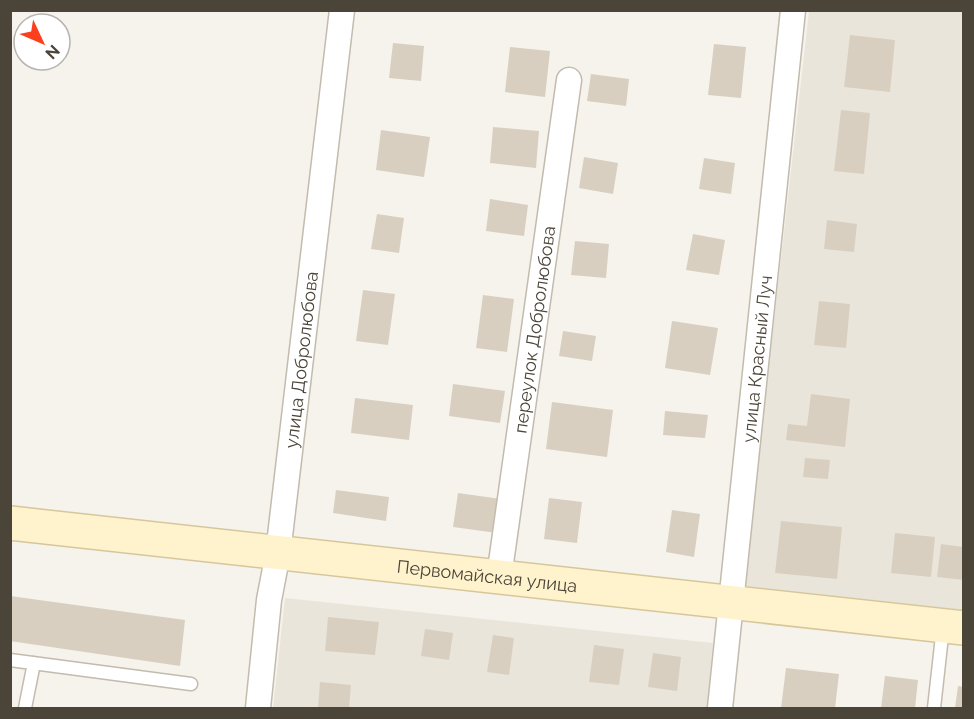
<svg xmlns="http://www.w3.org/2000/svg" width="974" height="719" font-family="Raleway,sans-serif">
  <style>
    .residential { fill: #eae5da }
    .building { fill: #d8cfc1 }
    .lines { fill: none; stroke-linecap: round; stroke-linejoin: round }
    .lane-casing { stroke: #c2bbae; stroke-width: 15 }
    .street-casing { stroke: #c2bbae; stroke-width: 27 }
    .secondary-casing { stroke: #d6c79b; stroke-width: 36 }
    .lane { stroke: #fff; stroke-width: 12 }
    .street { stroke: #fff; stroke-width: 24 }
    .secondary { stroke: #fff3cd; stroke-width: 33 }
    .labels { text-anchor: middle; dominant-baseline: central; stroke-width: 5; stroke-linejoin: round; paint-order: stroke }
    .street-label { font-size: 18px; fill: #4b4439; stroke: #fff }
  </style>
  <rect width="100%" height="100%" fill="#f6f3ec"/>
  <path class="residential" d="M809,11H963V610L744,586Z
    M285,598L713,643L707,708H273Z"/>
  <path class="building" d="M850,35L895,40L890,92L844,87Z
    M393,43L424,46L421,81L389,78Z
    M714,44L746,47L741,98L708,95Z
    M510,47L550,51L545,97L505,92Z
    M591,74L629,79L626,106L587,101Z
    M841,110L870,113L864,174L834,171Z
    M493,127L539,131L536,168L490,163Z
    M381,130L430,137L424,177L376,170Z
    M584,157L618,163L613,194L579,188Z
    M704,158L735,163L731,194L699,189Z
    M490,199L528,205L524,236L486,231Z
    M377,214L404,218L399,253L371,249Z
    M827,220L857,224L854,252L824,249Z
    M693,234L725,240L719,275L686,270Z
    M575,241L609,244L606,278L571,275Z
    M363,290L395,294L388,345L356,341Z
    M483,295L514,299L507,352L476,348Z
    M819,301L850,304L846,348L814,345Z
    M672,321L718,328L710,375L665,368Z
    M563,331L596,336L592,361L559,356Z
    M453,384L505,391L500,423L449,416Z
    M811,394L850,399L845,447L786,440L788,424L807,426Z
    M355,398L413,405L409,440L351,433Z
    M552,402L613,410L607,457L546,449Z
    M665,411L708,415L705,438L663,435Z
    M805,458L830,460L828,479L803,477Z
    M336,490L389,497L386,521L333,513Z
    M458,493L501,499L497,533L453,527Z
    M549,498L582,502L577,543L544,539Z
    M672,510L700,514L694,557L666,552Z
    M781,521L842,527L837,579L775,573Z
    M895,533L935,537L931,577L891,573Z
    M941,544L964,547V580L937,577Z
    M10,596L185,620L180,666L10,641Z
    M328,617L379,622L375,655L325,651Z
    M425,629L453,633L449,660L421,656Z
    M493,635L514,638L509,675L487,672Z
    M594,645L624,649L619,685L589,682Z
    M653,653L681,657L677,691L648,687Z
    M786,668L839,674L835,708H781Z
    M885,676L918,680L915,708H881Z
    M320,682L351,685L349,708H318Z
    M958,686L964,687V708H955Z"/>
  <g class="lines">
    <defs>
      <path id="lane" d="M10,660L191,684
        M25,708L34,663
        M934,708L943,627"/>
      <g id="street">
        <path id="s1" d="M499,577L569,80"/>
        <path id="s2" d="M258,708L269,600L278,553L342,10"/>
        <path id="s3" d="M720,708L793,10"/>
      </g>
      <g id="secondary">
        <path id="s4" d="M10,523L964,628"/>
      </g>
    </defs>
    <use href="#lane" class="lane-casing"/>
    <use href="#street" class="street-casing"/>
    <use href="#secondary" class="secondary-casing"/>
    <use href="#lane" class="lane"/>
    <use href="#street" class="street"/>
    <use href="#secondary" class="secondary"/>
  </g>
  <g class="labels">
    <g class="street-label">
      <text stroke="none"><textPath href="#s1" startOffset="250">переулок Добролюбова</textPath></text>
      <text stroke="none"><textPath href="#s3" startOffset="351">улица Красный Луч</textPath></text>
      <text stroke="none"><textPath href="#s2" startOffset="351">улица Добролюбова</textPath></text>
      <text stroke="none"><textPath href="#s4" startOffset="480">Первомайская улица</textPath></text>
    </g>
  </g>
  <rect width="974" height="719" fill="none" stroke="#4b4439" stroke-width="24"/>
  <g transform="translate(42 42) rotate(134)"><circle r="28" fill="#ffffff" stroke="#b7b4b0" stroke-width="1.5"/>
  <path d="M0-4.5L10 22L0 15L-10 22Z" fill="#fc3f1d"/>
  <text y="-9" font-size="16" font-weight="bold" text-anchor="middle" fill="#4b4439">N</text>
  </g>
</svg>
